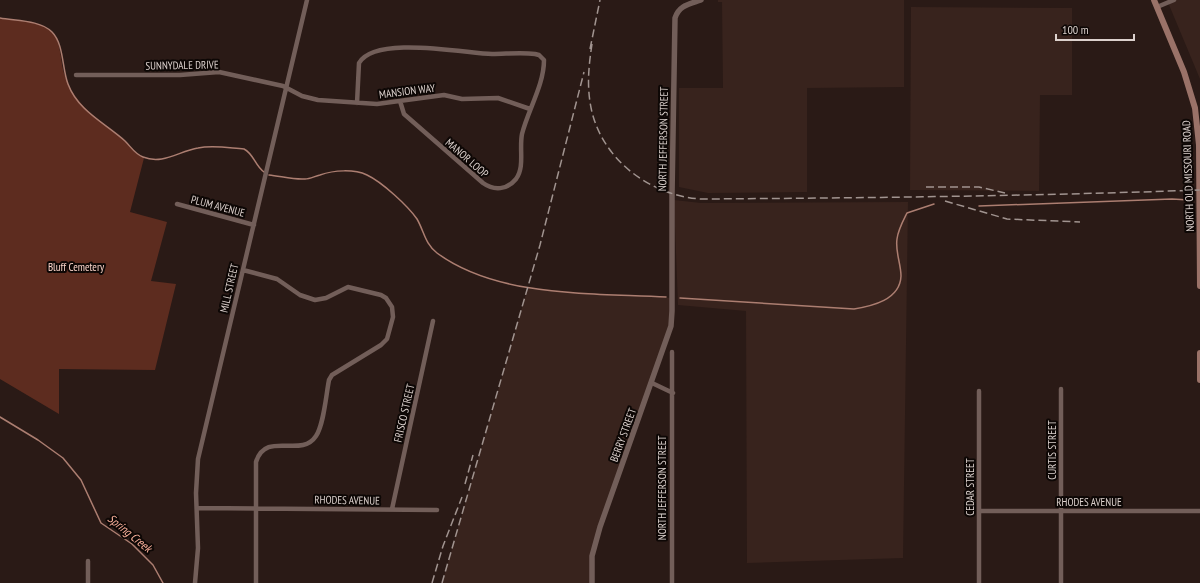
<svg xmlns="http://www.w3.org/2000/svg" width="1200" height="583" font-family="'PT Sans Narrow',sans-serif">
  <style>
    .built { fill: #38231d }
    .green { fill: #5d2c1f }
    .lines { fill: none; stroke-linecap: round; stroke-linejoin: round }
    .stream { stroke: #ac7e71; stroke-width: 1.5 }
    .minor { stroke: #725e59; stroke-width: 4.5 }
    .tertiary { stroke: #725e59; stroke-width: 5.5 }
    .secondary { stroke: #9a7268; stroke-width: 6 }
    .rail { stroke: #a19490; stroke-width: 1.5; stroke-dasharray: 8 4; stroke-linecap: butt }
    .labels { text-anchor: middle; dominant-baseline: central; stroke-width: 4; stroke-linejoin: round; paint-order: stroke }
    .street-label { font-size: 11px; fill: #dcd1cd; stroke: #0d0705 }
    .park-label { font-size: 11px; fill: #fcd5ca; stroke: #0d0705 }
    .water-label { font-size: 12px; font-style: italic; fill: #fab09b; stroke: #0d0705 }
  </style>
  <rect width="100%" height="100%" fill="#2a1a16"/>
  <path class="built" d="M718,0H904V87L807,88V192L708,193L679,187V88H723L722,2H718Z
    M1167,0H1200V79Z
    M911,7L1072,8V95H1040L1039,191L910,190Z
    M674,200L701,203L908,202L903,558L747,563L746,311L678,305Z
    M528,287L561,291L673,298L671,326L592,556V583H442Z"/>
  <path class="green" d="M0,18C16,21 40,20 52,32C62,43 60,63 65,76C75,106 101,121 124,140C131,146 135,154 144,158L130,212L167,222L151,281L176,284L155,370L59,369V414L0,379Z"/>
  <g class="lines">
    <path class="stream" d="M0,18C16,21 40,20 52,32C64,44 62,69 68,84C78,111 105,123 125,141C131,147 135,154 143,157C163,165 179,151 198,148C213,145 229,148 244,149C254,154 255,166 264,172
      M269,175C280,176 294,180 305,179C310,179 315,176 320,175C334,170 354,169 367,175C382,182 408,206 417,219C424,231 425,244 437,253C498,298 593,293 666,297
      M979,206L1172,199L1189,200
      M680,298L854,309C872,306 900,300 901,276C901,264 895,251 897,239C898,230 903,221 907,213L934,204
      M0,417L38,440L63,458L81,480L101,523L132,544L153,565L163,583"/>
    <path class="minor" d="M1157,7L1174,0
      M76,75H180L219,72L283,86L302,96L318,100L377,104L444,95L462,99L498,98L530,109
      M357,103L359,63C375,35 464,53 492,54C506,54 521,52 535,54L539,55L544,60C544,85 528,110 522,134C519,149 525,167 516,179C507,190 494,191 483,183L404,114L400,101
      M177,204L254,225
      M243,270L277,279L300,295L315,300L326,298L348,287L381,295L386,298L392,307L393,317L387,339L381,345L332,375L329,380C326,395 324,424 316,436C301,459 266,430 256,462V583
      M652,383L673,393
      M197,508L437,510
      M392,509L433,321
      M979,511H1200
      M88,561V583
      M195,583L198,548L196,493L198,459L307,0
      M672,583V352
      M979,583V391
      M1061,583V389"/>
    <path class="tertiary" d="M592,583V556L600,527L671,326L672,311V195L675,18C679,5 690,4 701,0"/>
    <path class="secondary" d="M1154,0L1184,72L1195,108L1199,145L1200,286
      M1200,353V380"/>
    <path class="rail" d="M592,44C589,64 587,82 590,102C598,157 648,195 700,199C867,198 1033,196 1200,190
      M590,49L600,0
      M926,187H979L1005,193
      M945,201L1007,219L1080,222
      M465,484L473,455
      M432,583L443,546L462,497
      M442,583L540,245L584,72"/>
  </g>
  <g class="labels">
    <g class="street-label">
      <text transform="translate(182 65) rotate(-1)">SUNNYDALE DRIVE</text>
      <text transform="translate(407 91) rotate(-7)">MANSION WAY</text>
      <text transform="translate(663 139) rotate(-89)">NORTH JEFFERSON STREET</text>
      <text transform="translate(467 158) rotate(41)">MANOR LOOP</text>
      <text transform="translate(1188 176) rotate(-92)">NORTH OLD MISSOURI ROAD</text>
      <text transform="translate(218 206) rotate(15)">PLUM AVENUE</text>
      <text transform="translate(229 288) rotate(-77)">MILL STREET</text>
      <text transform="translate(404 413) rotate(-77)">FRISCO STREET</text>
      <text transform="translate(623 435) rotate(-70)">BERRY STREET</text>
      <text transform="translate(1052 450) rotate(-90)">CURTIS STREET</text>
      <text transform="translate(970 487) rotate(-90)">CEDAR STREET</text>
      <text transform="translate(662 488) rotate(-90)">NORTH JEFFERSON STREET</text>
      <text transform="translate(347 500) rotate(1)">RHODES AVENUE</text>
      <text x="1089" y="502">RHODES AVENUE</text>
    </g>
    <g class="park-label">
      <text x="76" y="267">Bluff Cemetery</text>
    </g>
    <g class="water-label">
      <text transform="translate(130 533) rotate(39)">Spring Creek</text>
    </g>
  </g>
  <path d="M1056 34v6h78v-6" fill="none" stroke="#dcd1cd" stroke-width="2"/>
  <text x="1062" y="34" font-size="12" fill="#dcd1cd" stroke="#0d0705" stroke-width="3" paint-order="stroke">100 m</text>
</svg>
